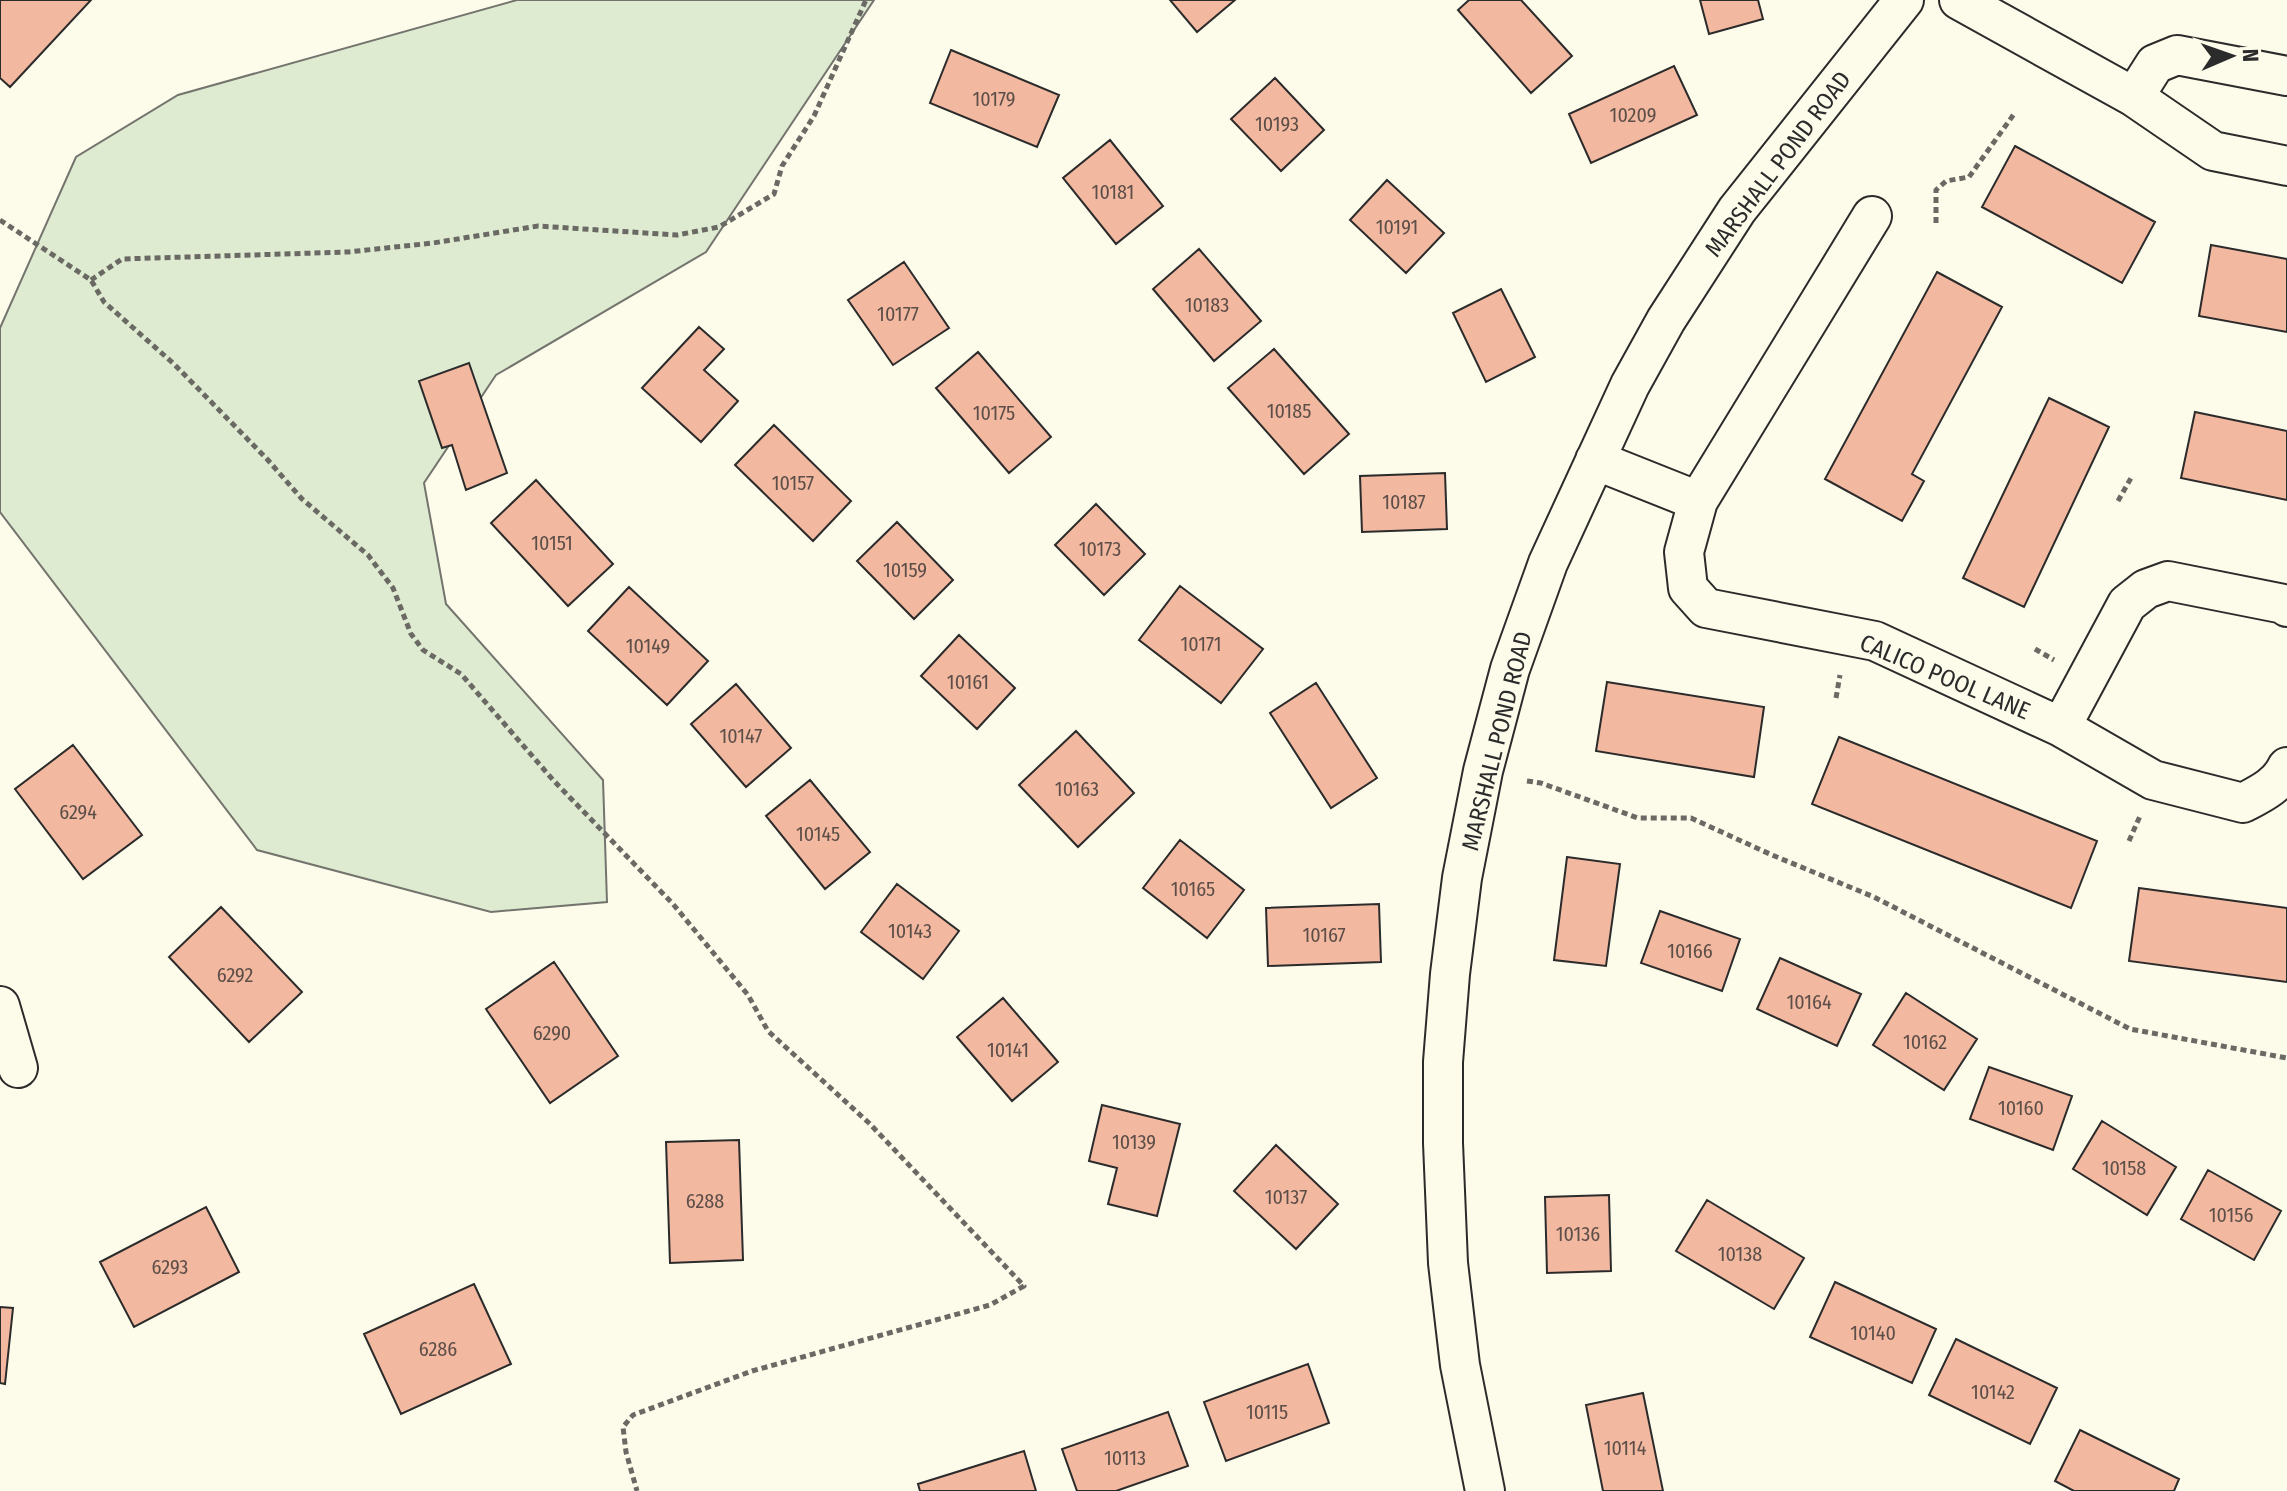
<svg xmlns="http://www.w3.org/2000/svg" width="2287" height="1491" font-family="'Fira Sans Condensed',sans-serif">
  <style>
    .green { fill: #deebd1; stroke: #74746e; stroke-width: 2 }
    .building { fill: #f2b8a0; stroke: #2b2b2b; stroke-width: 2 }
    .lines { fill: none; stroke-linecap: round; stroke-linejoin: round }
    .street-casing { stroke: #2b2b2b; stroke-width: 42 }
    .path { stroke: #6a6964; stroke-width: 5; stroke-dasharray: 6 4; stroke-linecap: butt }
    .street { stroke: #fdfbea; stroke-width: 38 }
    .labels { text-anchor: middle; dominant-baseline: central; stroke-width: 6; stroke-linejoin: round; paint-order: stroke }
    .number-label { font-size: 20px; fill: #5d4e48 }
    .street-label { font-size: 24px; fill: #2b2b2b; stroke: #fdfbea }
  </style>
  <rect width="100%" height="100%" fill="#fdfbea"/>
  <path class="green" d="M517,0H874L706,252L496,375L424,483L446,604L603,780L607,902L491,912L257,850L0,512V328L76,157L178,95Z"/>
  <path class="building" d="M0,0H91L10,87L0,78Z
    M1170,0H1235L1197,32Z
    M1469,0H1521L1572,56L1531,93L1458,10Z
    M1700,0H1758L1763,19L1709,34Z
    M951,50L1059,95L1037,147L930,103Z
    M1674,66L1697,115L1591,163L1569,114Z
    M1275,78L1324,130L1281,171L1231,119Z
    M1110,140L1163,206L1116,244L1063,178Z
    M2015,146L2155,222L2122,283L1982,207Z
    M1387,180L1444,233L1406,273L1350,220Z
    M2211,245L2287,259V332L2199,316Z
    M1199,249L1261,321L1214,361L1153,289Z
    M904,262L949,328L893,365L848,300Z
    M1937,272L2002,307L1912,474L1924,481L1902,521L1825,479Z
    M1501,289L1535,357L1486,382L1453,313Z
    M699,327L724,349L704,370L738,401L701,442L642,388Z
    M1274,349L1349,434L1304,474L1228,388Z
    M978,352L1051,437L1009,473L936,388Z
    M469,363L507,473L466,490L452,445L442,448L419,381Z
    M2049,398L2109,427L2024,607L1963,578Z
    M2195,412L2287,431V500L2181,478Z
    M774,425L851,501L813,541L735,465Z
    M1445,473L1447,529L1362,532L1360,476Z
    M536,480L613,564L568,606L491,523Z
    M1096,504L1145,554L1104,595L1055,545Z
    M897,522L953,580L914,619L857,561Z
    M1180,586L1263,649L1221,703L1139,640Z
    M629,587L708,661L667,705L588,631Z
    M959,635L1015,688L977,729L921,676Z
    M1607,682L1764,707L1754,777L1596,751Z
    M1316,683L1377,778L1331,808L1270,713Z
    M736,684L791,748L746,787L691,724Z
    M1076,731L1134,793L1078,847L1019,785Z
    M1839,737L2097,841L2071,908L1812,804Z
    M73,745L142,835L83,879L15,789Z
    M810,780L870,852L825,889L766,816Z
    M1180,840L1244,890L1207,938L1143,888Z
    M1567,857L1620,864L1606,966L1554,960Z
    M897,884L959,931L923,979L861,932Z
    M2139,888L2287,908V982L2129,961Z
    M1379,904L1381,962L1268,966L1266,908Z
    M221,907L302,992L249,1042L169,957Z
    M1660,911L1740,939L1722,991L1641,963Z
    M1780,958L1861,994L1837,1046L1757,1009Z
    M554,962L618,1056L550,1103L486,1009Z
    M1906,993L1977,1039L1944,1090L1873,1045Z
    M1003,998L1058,1062L1012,1101L957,1037Z
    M1989,1067L2072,1096L2053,1150L1970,1119Z
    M1102,1105L1180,1124L1157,1216L1108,1204L1117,1168L1089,1161Z
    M2102,1121L2176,1167L2147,1215L2073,1169Z
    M739,1140L743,1260L670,1263L666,1142Z
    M1276,1145L1338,1204L1296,1249L1234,1191Z
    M2208,1170L2281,1211L2254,1260L2181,1219Z
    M1609,1195L1611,1271L1547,1273L1545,1197Z
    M1707,1200L1804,1258L1774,1309L1676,1251Z
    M206,1207L239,1272L134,1327L100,1262Z
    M1835,1282L1936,1329L1912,1383L1810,1337Z
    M474,1284L511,1364L401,1414L364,1334Z
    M0,1307L13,1308L5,1384L0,1383Z
    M1956,1339L2057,1388L2030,1444L1929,1395Z
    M1308,1364L1329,1423L1226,1461L1204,1402Z
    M1643,1393L1663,1491H1603L1586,1405Z
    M1168,1412L1188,1466L1116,1491H1077L1062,1449Z
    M2080,1430L2179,1479L2174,1491H2074L2055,1481Z
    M1024,1451L1036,1491H920L918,1484Z"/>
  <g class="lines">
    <defs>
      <path id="street" d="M1959,0L2134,97L2213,151L2287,166
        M2134,97L2155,64L2177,55L2287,76
        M1595,460L1698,501L1684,552L1688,588L1706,608L1875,641L2061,727L2153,780L2243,803C2260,794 2278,786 2287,767
        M1698,501L1872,216
        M2061,727L2127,604L2146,589L2168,581L2284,604L2287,607
        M0,1006L18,1068
        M1485,1491L1460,1365L1448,1263L1443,1143V1062L1450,974L1462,878L1483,771L1510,669L1548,563L1630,385L1666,320L1737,210L1904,0"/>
    </defs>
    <use href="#street" class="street-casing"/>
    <path class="path" d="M0,220L91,280L104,302L174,364L267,459L302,499L368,555L393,588L411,634L423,650L461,674L554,781L673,904L748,995L768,1031L869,1123L1024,1286L990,1305L752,1371L633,1415L623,1427L626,1452L637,1491
      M1936,223V190L1946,181L1969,177L2014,114
      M91,280L122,259L348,252L433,243L538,226L677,235L719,227L774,194L782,166L814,116L866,0
      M2118,501L2131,478
      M2035,649L2054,660
      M1836,698L1840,675
      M1527,781L1541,783L1638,818H1691L1772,855L1874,897L2130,1029L2287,1058
      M2129,841L2140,816"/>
    <use href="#street" class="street"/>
  </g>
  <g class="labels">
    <g class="number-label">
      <text x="994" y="99">10179</text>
      <text x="1633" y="115">10209</text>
      <text x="1277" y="124">10193</text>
      <text x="1113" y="192">10181</text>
      <text x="1397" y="227">10191</text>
      <text x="1207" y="305">10183</text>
      <text x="898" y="314">10177</text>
      <text x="1289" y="411">10185</text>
      <text x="994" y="413">10175</text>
      <text x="793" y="483">10157</text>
      <text x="1404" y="502">10187</text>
      <text x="552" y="543">10151</text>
      <text x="1100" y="549">10173</text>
      <text x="905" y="570">10159</text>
      <text x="1201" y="644">10171</text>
      <text x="648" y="646">10149</text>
      <text x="968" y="682">10161</text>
      <text x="741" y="736">10147</text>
      <text x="1077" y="789">10163</text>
      <text x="78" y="812">6294</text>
      <text x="818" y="834">10145</text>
      <text x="1193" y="889">10165</text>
      <text x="910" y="931">10143</text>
      <text x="1324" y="935">10167</text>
      <text x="1690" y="951">10166</text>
      <text x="235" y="975">6292</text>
      <text x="1809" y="1002">10164</text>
      <text x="552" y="1033">6290</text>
      <text x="1925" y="1042">10162</text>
      <text x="1008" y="1050">10141</text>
      <text x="2021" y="1108">10160</text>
      <text x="1134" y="1142">10139</text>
      <text x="2124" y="1168">10158</text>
      <text x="1286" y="1197">10137</text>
      <text x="705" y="1201">6288</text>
      <text x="2231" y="1215">10156</text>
      <text x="1578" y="1234">10136</text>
      <text x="1740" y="1254">10138</text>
      <text x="170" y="1267">6293</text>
      <text x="1873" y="1333">10140</text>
      <text x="438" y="1349">6286</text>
      <text x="1993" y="1392">10142</text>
      <text x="1267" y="1412">10115</text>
      <text x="1625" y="1448">10114</text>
      <text x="1125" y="1458">10113</text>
    </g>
    <g class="street-label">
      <text transform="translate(1778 164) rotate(-53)">MARSHALL POND ROAD</text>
      <text transform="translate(1945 677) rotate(23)">CALICO POOL LANE</text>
      <text transform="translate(1497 741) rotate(-76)">MARSHALL POND ROAD</text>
    </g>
  </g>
  <g transform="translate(2231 56) rotate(88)" stroke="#fdfbea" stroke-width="6" paint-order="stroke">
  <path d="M0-6L14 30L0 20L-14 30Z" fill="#2b2b2b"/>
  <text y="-12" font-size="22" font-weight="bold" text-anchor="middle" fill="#2b2b2b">N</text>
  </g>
</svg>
